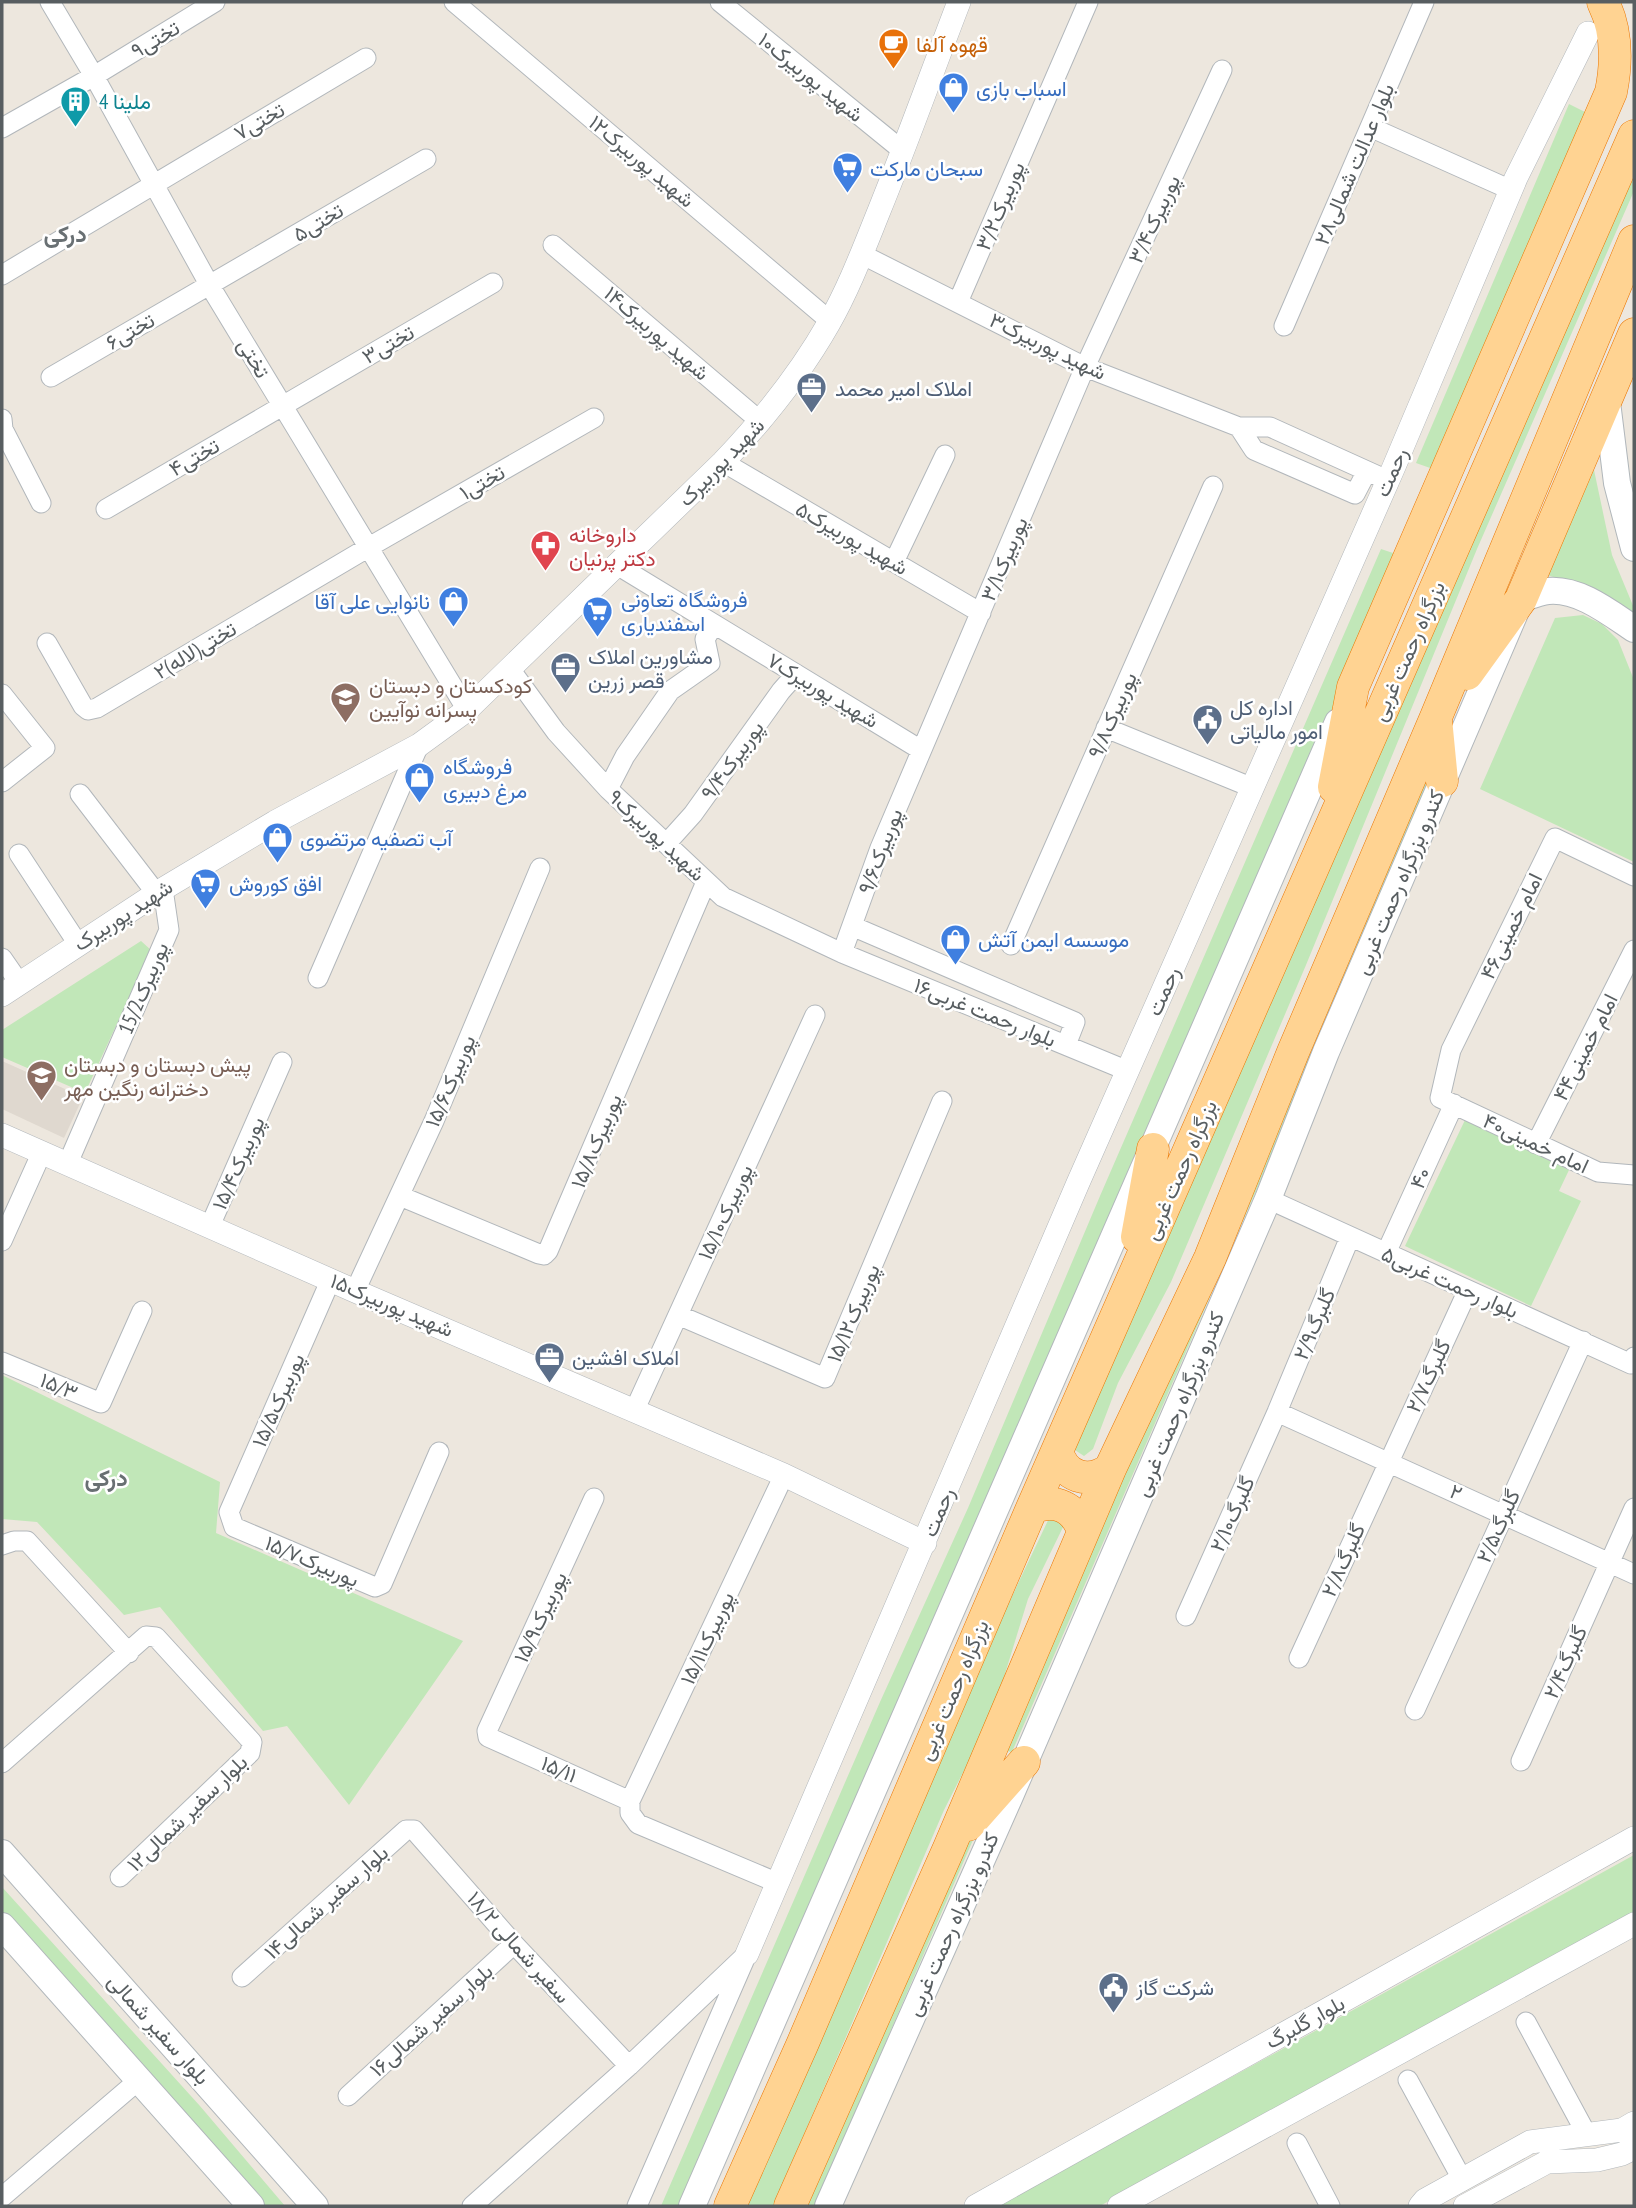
<svg xmlns="http://www.w3.org/2000/svg" width="1636" height="2208" font-family="'PT Sans Narrow',Vazirmatn,sans-serif">
  <style>
    .education { fill: #dfd8cf }
    .green { fill: #c1e7b8 }
    .lines { fill: none; stroke-linecap: round; stroke-linejoin: round }
    .minor-casing { stroke: #b2b7bb; stroke-width: 21 }
    .tertiary-casing { stroke: #b2b7bb; stroke-width: 24 }
    .secondary-casing { stroke: #b1b7bb; stroke-width: 28 }
    .trunk-casing { stroke: #eb7600; stroke-width: 33 }
    .minor { stroke: #fff; stroke-width: 19 }
    .tertiary { stroke: #fff; stroke-width: 23 }
    .secondary { stroke: #fff; stroke-width: 26 }
    .trunk { stroke: #ffd392; stroke-width: 32 }
    .labels { text-anchor: middle; dominant-baseline: central; stroke-width: 5; stroke-linejoin: round; paint-order: stroke }
    .street-label { font-size: 21px; fill: #585e61; stroke: #fff }
    .food-label { font-size: 21px; fill: #c56008; stroke: #fff; text-anchor: start }
    .shop-label { font-size: 21px; fill: #366cbe; stroke: #fff; text-anchor: start }
    .culture-label { font-size: 21px; fill: #0d838f; stroke: #fff; text-anchor: start }
    .service-label { font-size: 21px; fill: #4e5e75; stroke: #fff; text-anchor: start }
    .health-label { font-size: 21px; fill: #be3a42; stroke: #fff; text-anchor: start }
    .education-label { font-size: 21px; fill: #785e54; stroke: #fff; text-anchor: start }
    .neighbourhood-label { font-size: 23px; font-weight: bold; fill: #697073; stroke: #fff }
  </style>
  <rect width="100%" height="100%" fill="#ede7de"/>
  <path class="education" d="M2,1061L83,1097L64,1138L2,1109Z"/>
  <path class="green" d="M1569,104L1585,112L1433,469L1416,463Z
    M1634,156V191L1477,549L1306,965L1171,1282L1118,1383L1093,1449L1084,1456L1075,1450L1078,1435Z
    M1594,470L1612,555L1634,608V615L1598,591L1547,575Z
    M1381,549L1399,555L686,2206H661L880,1702L968,1508L1100,1196Z
    M1583,615L1602,624L1618,640L1634,680V862L1480,789L1555,618Z
    M1432,772L1316,1053L1012,1752L1006,1751L1088,1549L1419,795Z
    M141,941L151,950L85,1093L2,1057V1030Z
    M1465,1120L1569,1170L1559,1191L1581,1201L1531,1306L1405,1246Z
    M2,1375L220,1482L216,1533L463,1641L349,1805L287,1726L263,1731L160,1607L124,1615L37,1522L2,1519Z
    M1052,1512L1065,1523L1028,1599L1004,1677L979,1741L944,1810L773,2206H741L940,1748Z
    M982,1819L815,2206H807L965,1841Z
    M1634,1855V1913L1363,2059L1100,2206H998Z
    M2,1887L200,2106L285,2206H262L2,1914Z"/>
  <g class="lines">
    <defs>
      <path id="minor" d="M50,2L94,76L210,286L467,710
        M454,2L830,321
        M720,2L903,151
        M1370,127L1511,190
        M2,128L94,76L215,2
        M553,245L761,422
        M861,254L1085,367L1239,427H1270L1387,480
        M2,275L366,58
        M958,302L1088,2
        M1284,326L1424,2
        M51,377L426,159
        M2,419L3,429L41,503
        M1239,427L1254,450L1355,494L1367,471
        M723,462L981,613
        M106,509L493,283
        M894,562L945,455
        M617,565L921,750
        M47,643L83,706L88,710L97,708L369,547L594,418
        M510,669L556,732L608,789L723,897L842,953L1128,1071
        M2,694L45,748L2,782
        M1106,728L1253,788
        M608,789L625,756L670,691L710,663L705,639L714,624
        M80,794L156,893
        M666,844L693,814L781,691L796,674
        M19,854L78,944
        M1634,876L1555,838L1451,1050L1440,1098L1598,1172L1634,1175
        M852,926L1075,1022L1066,1045
        M1011,945L1213,486
        M842,953L880,848L1085,367L1222,70
        M2,958L20,984
        M318,978L419,745
        M1536,1144L1634,950
        M68,1163L169,930L163,889
        M400,1196L539,1254L544,1255L548,1251L706,882
        M1268,1199L1631,1364L1634,1357
        M210,1226L282,1062
        M2,1241L42,1152
        M1386,1253L1454,1104
        M331,1279L229,1512L234,1527L375,1587L382,1584L439,1452
        M355,1291L434,1121L540,868
        M678,1315L825,1378L942,1101
        M2,1362L101,1403L142,1311
        M635,1409L815,1015
        M1277,1412L1634,1574
        M594,1498L487,1731L488,1737L630,1801
        M2,1545L14,1541H27L129,1653
        M1186,1616L1277,1412L1350,1237
        M1299,1658L1468,1290
        M1415,1710L1583,1341
        M1521,1761L1634,1508
        M2,1763L146,1636L156,1637L252,1742L250,1753L120,1877
        M778,1883L638,1824L630,1813V1801L784,1475
        M242,1977L406,1830H414L514,1944L629,2066
        M1526,2022L1587,2135
        M1408,2080L1462,2179
        M348,2096L514,1944
        M1297,2143L1330,2206
        M2,2197L140,2079
        M472,2206L629,2066L747,1954
        M637,2206L744,1961"/>
      <path id="tertiary" d="M2,995L163,889L275,822L419,745L467,710L723,462C763,420 800,374 829,323C849,288 864,248 879,211C907,142 932,72 959,2
        M2,1135L355,1291L784,1475L925,1543
        M747,1954L1078,1183L1393,469L1516,178L1588,33
        M976,2206L1634,1838
        M1119,2206L1634,1924
        M1420,2206L1425,2200L1530,2142L1622,2130L1634,2123
        M1465,2206L1547,2162L1597,2160L1622,2154L1634,2148"/>
      <path id="secondary" d="M1607,402L1617,483L1634,548
        M2,1853L315,2206
        M2,1926L251,2206
        M692,2206L1338,722
        M828,2206L1010,1796L1268,1199L1326,1052L1521,599C1530,596 1539,592 1548,591C1579,588 1610,613 1634,629"/>
      <path id="trunk" d="M1467,674L1521,599L1634,334
        M1436,719L1442,781
        M1334,787L1353,687L1611,92C1617,62 1617,30 1603,2
        M1137,1237L1153,1149
        M1057,1451C1064,1477 1088,1485 1110,1469
        M1032,1508C1055,1498 1075,1507 1083,1531
        M968,1825L1024,1762
        M730,2206L802,2045L1032,1508L1634,136
        M790,2206L949,1848L1110,1469L1210,1258L1293,1052L1436,717L1634,241"/>
    </defs>
    <use href="#minor" class="minor-casing"/>
    <use href="#tertiary" class="tertiary-casing"/>
    <use href="#secondary" class="secondary-casing"/>
    <use href="#trunk" class="trunk-casing"/>
    <use href="#minor" class="minor"/>
    <use href="#tertiary" class="tertiary"/>
    <use href="#secondary" class="secondary"/>
    <use href="#trunk" class="trunk"/>
  </g>
  <defs>
    <symbol id="cafe-pin" viewBox="-11 -11 22 30"><path d="M0 17L-7.5 6A9.5 9.5 0 1 1 7.5 6Z" fill="#e8710a" stroke="#fff"/><path d="M-5.5-4.5H6V0H3Q3 3.5 0 3.5H-2.5Q-5.5 3.5-5.5 0ZM3-3.2v2h1.7v-2ZM-6 4.5H4V6H-6Z" fill="#fff"/></symbol>
    <symbol id="shop-pin" viewBox="-11 -11 22 30"><path d="M0 17L-7.5 6A9.5 9.5 0 1 1 7.5 6Z" fill="#3f7fe0" stroke="#fff"/><path d="M-5-2.5h2.3a2.7 3.5 0 0 1 5.4 0H5L5.5 6h-11ZM-1.5-2.5h3a1.5 2.3 0 0 0-3 0Z" fill="#fff"/></symbol>
    <symbol id="building-pin" viewBox="-11 -11 22 30"><path d="M0 17L-7.5 6A9.5 9.5 0 1 1 7.5 6Z" fill="#0f9aa8" stroke="#fff"/><path d="M-4-6H4V6H1V3H-1V6H-4ZM-2.5-4.3h1.7v1.8h-1.7ZM.8-4.3h1.7v1.8H.8ZM-2.5-1h1.7V.8h-1.7ZM.8-1h1.7V.8H.8Z" fill="#fff"/></symbol>
    <symbol id="supermarket-pin" viewBox="-11 -11 22 30"><path d="M0 17L-7.5 6A9.5 9.5 0 1 1 7.5 6Z" fill="#3f7fe0" stroke="#fff"/><path d="M-6-5.5h2.5l.6 2H6L4.5 2H-2.5L-4.4-4H-6ZM-1.5 3.2a1.3 1.3 0 1 0 .1 0ZM3 3.2a1.3 1.3 0 1 0 .1 0Z" fill="#fff"/></symbol>
    <symbol id="office-pin" viewBox="-11 -11 22 30"><path d="M0 17L-7.5 6A9.5 9.5 0 1 1 7.5 6Z" fill="#5c6f8a" stroke="#fff"/><path d="M-6-3h4V-5.5h4V-3h4V5H-6ZM-1-4.5V-3h2v-1.5ZM-6 0V1H6V0Z" fill="#fff"/></symbol>
    <symbol id="pharmacy-pin" viewBox="-11 -11 22 30"><path d="M0 17L-7.5 6A9.5 9.5 0 1 1 7.5 6Z" fill="#e0444e" stroke="#fff"/><path d="M-2-6h4v4h4v4h-4v4h-4v-4h-4v-4h4Z" fill="#fff"/></symbol>
    <symbol id="school-pin" viewBox="-11 -11 22 30"><path d="M0 17L-7.5 6A9.5 9.5 0 1 1 7.5 6Z" fill="#8d6e63" stroke="#fff"/><path d="M0-5L7-2L0 1L-7-2ZM-4 1L0 2.5L4 1V4Q0 6-4 4Z" fill="#fff"/></symbol>
    <symbol id="civic-pin" viewBox="-11 -11 22 30"><path d="M0 17L-7.5 6A9.5 9.5 0 1 1 7.5 6Z" fill="#5c6f8a" stroke="#fff"/><path d="M-.6-6.5H3V-4.5H.6V-3L4-1V1h2V6H-6V1h2V-1L-.6-3ZM-1.2 2.5V6h2.4V2.5Z" fill="#fff"/></symbol>
  </defs>
  <g fill-rule="evenodd">
    <use href="#cafe-pin" x="876" y="26" width="35" height="47"/>
    <use href="#shop-pin" x="936" y="70" width="35" height="47"/>
    <use href="#building-pin" x="58" y="84" width="35" height="47"/>
    <use href="#supermarket-pin" x="830" y="150" width="35" height="47"/>
    <use href="#office-pin" x="794" y="370" width="35" height="47"/>
    <use href="#pharmacy-pin" x="528" y="528" width="35" height="47"/>
    <use href="#shop-pin" x="436" y="584" width="35" height="47"/>
    <use href="#supermarket-pin" x="580" y="594" width="35" height="47"/>
    <use href="#office-pin" x="548" y="650" width="35" height="47"/>
    <use href="#school-pin" x="328" y="680" width="35" height="47"/>
    <use href="#civic-pin" x="1190" y="702" width="35" height="47"/>
    <use href="#shop-pin" x="402" y="760" width="35" height="47"/>
    <use href="#shop-pin" x="260" y="820" width="35" height="47"/>
    <use href="#supermarket-pin" x="188" y="866" width="35" height="47"/>
    <use href="#shop-pin" x="938" y="922" width="35" height="47"/>
    <use href="#school-pin" x="24" y="1058" width="35" height="47"/>
    <use href="#office-pin" x="532" y="1340" width="35" height="47"/>
    <use href="#civic-pin" x="1096" y="1970" width="35" height="47"/>
  </g>
  <g class="labels">
    <g class="street-label">
      <text transform="translate(155 39) rotate(-31)">تختی۹</text>
      <text transform="translate(811 77) rotate(39)">شهید پوربیرک۱۰</text>
      <text transform="translate(259 121) rotate(-30)">تختی۷</text>
      <text transform="translate(642 161) rotate(40)">شهید پوربیرک۱۲</text>
      <text transform="translate(1354 164) rotate(-67)">بلوار عدالت شمالی۲۸</text>
      <text transform="translate(1000 206) rotate(-67)">پوربیرک۳/۲</text>
      <text transform="translate(1154 219) rotate(-65)">پوربیرک۳/۴</text>
      <text transform="translate(318 222) rotate(-31)">تختی۵</text>
      <text transform="translate(130 331) rotate(-30)">تختی۶</text>
      <text transform="translate(657 333) rotate(41)">شهید پوربیرک۱۴</text>
      <text transform="translate(388 344) rotate(-30)">تختی۳</text>
      <text transform="translate(1048 346) rotate(26)">شهید پوربیرک۳</text>
      <text transform="translate(254 358) rotate(59)">تختی</text>
      <text transform="translate(194 457) rotate(-30)">تختی۴</text>
      <text transform="translate(721 462) rotate(-46)">شهید پوربیرک</text>
      <text transform="translate(1391 472) rotate(-66)">رحمت</text>
      <text transform="translate(482 482) rotate(-30)">تختی۱</text>
      <text transform="translate(852 538) rotate(30)">شهید پوربیرک۵</text>
      <text transform="translate(1004 559) rotate(-67)">پوربیرک۳/۱</text>
      <text transform="translate(195 650) rotate(-31)">۲تختی(لاله)</text>
      <text transform="translate(1408 651) rotate(-66)">بزرگراه رحمت غربی</text>
      <text transform="translate(823 690) rotate(31)">شهید پوربیرک۷</text>
      <text transform="translate(1112 715) rotate(-66)">پوربیرک۹/۸</text>
      <text transform="translate(732 760) rotate(-54)">پوربیرک۹/۴</text>
      <text transform="translate(657 835) rotate(43)">شهید پوربیرک۹</text>
      <text transform="translate(880 851) rotate(-69)">پوربیرک۹/۶</text>
      <text transform="translate(1399 882) rotate(-67)">کندرو بزرگراه رحمت غربی</text>
      <text transform="translate(123 915) rotate(-33)">شهید پوربیرک</text>
      <text transform="translate(1511 926) rotate(-64)">امام خمینی۴۶</text>
      <text transform="translate(143 988) rotate(-67)">پوربیرک15/2</text>
      <text transform="translate(1163 991) rotate(-66)">رحمت</text>
      <text transform="translate(985 1012) rotate(22)">بلوار رحمت غربی۱۶</text>
      <text transform="translate(1585 1047) rotate(-63)">۴۴امام خمینی</text>
      <text transform="translate(450 1081) rotate(-67)">پوربیرک۱۵/۶</text>
      <text transform="translate(596 1141) rotate(-67)">پوربیرک۱۵/۸</text>
      <text transform="translate(1536 1143) rotate(25)">امام خمینی۴۰</text>
      <text transform="translate(238 1163) rotate(-66)">پوربیرک۱۵/۴</text>
      <text transform="translate(1180 1170) rotate(-66)">بزرگراه رحمت غربی</text>
      <text transform="translate(1420 1178) rotate(-66)">۴۰</text>
      <text transform="translate(725 1212) rotate(-65)">پوربیرک۱۵/۱۰</text>
      <text transform="translate(1450 1282) rotate(24)">بلوار رحمت غربی۵</text>
      <text transform="translate(392 1305) rotate(23)">شهید پوربیرک۱۵</text>
      <text transform="translate(853 1313) rotate(-67)">پوربیرک۱۵/۱۲</text>
      <text transform="translate(1314 1324) rotate(-67)">گلبرگ۲/۹</text>
      <text transform="translate(1428 1376) rotate(-65)">گلبرگ۲/۷</text>
      <text transform="translate(59 1386) rotate(23)">۱۵/۳</text>
      <text transform="translate(278 1400) rotate(-66)">پوربیرک۱۵/۵</text>
      <text transform="translate(1179 1404) rotate(-67)">کندرو بزرگراه رحمت غربی</text>
      <text transform="translate(1456 1492) rotate(24)">۲</text>
      <text transform="translate(938 1512) rotate(-67)">رحمت</text>
      <text transform="translate(1232 1514) rotate(-66)">گلبرگ۲/۱۰</text>
      <text transform="translate(1498 1526) rotate(-66)">گلبرگ۲/۵</text>
      <text transform="translate(1343 1560) rotate(-66)">گلبرگ۲/۸</text>
      <text transform="translate(312 1561) rotate(23)">پوربیرک۱۵/۷</text>
      <text transform="translate(540 1617) rotate(-65)">پوربیرک۱۵/۹</text>
      <text transform="translate(707 1638) rotate(-65)">پوربیرک۱۵/۱۱</text>
      <text transform="translate(1565 1662) rotate(-66)">گلبرگ۲/۴</text>
      <text transform="translate(953 1690) rotate(-67)">بزرگراه رحمت غربی</text>
      <text transform="translate(559 1769) rotate(24)">۱۵/۱۱</text>
      <text transform="translate(187 1813) rotate(-44)">بلوار سفیر شمالی۱۲</text>
      <text transform="translate(326 1902) rotate(-42)">بلوار سفیر شمالی۱۴</text>
      <text transform="translate(952 1924) rotate(-66)">کندرو بزرگراه رحمت غربی</text>
      <text transform="translate(519 1947) rotate(48)">سفیر شمالی ۱۸/۲</text>
      <text transform="translate(431 2020) rotate(-42)">بلوار سفیر شمالی۱۶</text>
      <text transform="translate(1305 2022) rotate(-29)">بلوار گلبرگ</text>
      <text transform="translate(159 2029) rotate(48)">بلوار سفیر شمالی</text>
    </g>
    <g class="food-label">
      <text x="916" y="44">قهوه آلفا</text>
    </g>
    <g class="shop-label">
      <text x="976" y="88">اسباب بازی</text>
      <text x="870" y="168">سبحان مارکت</text>
      <text x="621" y="599">فروشگاه تعاونی<tspan x="621" dy="24">اسفندیاری</tspan></text>
      <text x="430" y="601" text-anchor="end">نانوایی علی آقا</text>
      <text x="443" y="766">فروشگاه<tspan x="443" dy="24">مرغ دبیری</tspan></text>
      <text x="300" y="838">آب تصفیه مرتضوی</text>
      <text x="229" y="883">افق کوروش</text>
      <text x="978" y="939">موسسه ایمن آتش</text>
    </g>
    <g class="culture-label">
      <text x="99" y="101">ملینا 4</text>
    </g>
    <g class="service-label">
      <text x="835" y="388">املاک امیر محمد</text>
      <text x="588" y="656">مشاورین املاک<tspan x="588" dy="24">قصر زرین</tspan></text>
      <text x="1230" y="707">اداره کل<tspan x="1230" dy="24">امور مالیاتی</tspan></text>
      <text x="572" y="1357">املاک افشین</text>
      <text x="1136" y="1987">شرکت گاز</text>
    </g>
    <g class="health-label">
      <text x="569" y="534">داروخانه<tspan x="569" dy="24">دکتر پرنیان</tspan></text>
    </g>
    <g class="education-label">
      <text x="369" y="685">کودکستان و دبستان<tspan x="369" dy="24">پسرانه نوآیین</tspan></text>
      <text x="64" y="1064">پیش دبستان و دبستان<tspan x="64" dy="24">دخترانه رنگین مهر</tspan></text>
    </g>
    <g class="neighbourhood-label">
      <text x="65" y="233">درکی</text>
      <text x="106" y="1477">درکی</text>
    </g>
  </g>
  <rect width="1636" height="2208" fill="none" stroke="#585e61" stroke-width="7"/>
</svg>
